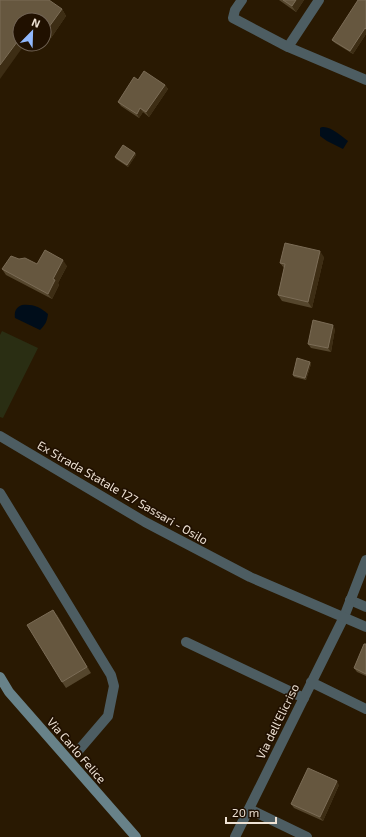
<svg xmlns="http://www.w3.org/2000/svg" width="366" height="837" font-family="'Exo 2',sans-serif">
  <style>
    .green { fill: #2a2e13 }
    .water { fill: #000d1a }
    .lines { fill: none; stroke-linecap: round; stroke-linejoin: round }
    .service { stroke: #4d5d62; stroke-width: 10 }
    .minor { stroke: #4d5d62; stroke-width: 10 }
    .tertiary { stroke: #4d5d62; stroke-width: 10 }
    .secondary { stroke: #688289; stroke-width: 10 }
    .wall { fill: #55462d }
    .shaded-wall { fill: #3d2d14 }
    .building { fill: #66573f; stroke: #7b6c56 }
    .labels { text-anchor: middle; dominant-baseline: central; stroke-width: 3.5; stroke-linejoin: round; paint-order: stroke }
    .street-label { font-size: 12px; fill: #eee2d4; stroke: #201000 }
  </style>
  <rect width="100%" height="100%" fill="#291902"/>
  <path class="green" d="M2,331L38,348L3,418L0,417V335Z"/>
  <path class="water" d="M322,127C331,126 341,136 348,141L343,149L327,141L320,136V128Z
    M22,305C33,304 40,307 48,314C47,322 45,325 40,330L15,318C14,312 16,307 22,305Z"/>
  <g class="lines">
    <path class="service" d="M0,493L111,675L114,686L108,716L78,751
      M350,600L366,607
      M186,642L304,698"/>
    <path class="minor" d="M242,0L235,10L233,18L288,47
      M319,0L288,47L366,80
      M311,682L366,709
      M249,809L307,837
      M235,837L344,617L366,560"/>
    <path class="tertiary" d="M0,436L145,522L250,577L366,627"/>
    <path class="secondary" d="M0,677L9,692L136,837"/>
  </g>
  <path class="wall" d="M0,0L62,9L66,16L51,38L44,34V20Z
    M279,0H304L296,12Z
    M366,0V34L353,54L335,43L332,40Z
    M138,80L165,85L168,89L149,117L143,112L139,118L121,106L118,102Z
    M135,153L136,155L128,167L116,159L115,157Z
    M324,257L312,308L282,301L278,295L284,268L280,263Z
    M19,259L37,264L67,266L58,283L59,285L52,299L6,275L2,269Z
    M335,329L331,352L311,348L308,344Z
    M310,362L311,364L306,380L294,377L293,375Z
    M57,615L91,673L66,688L62,682Z
    M366,644V676L357,672L354,668Z
    M339,785L323,821L294,808L291,804Z"/>
  <path class="shaded-wall" d="M296,0H304L296,12L292,6Z
    M62,9L66,16L51,38L46,31Z
    M365,28L366,30V34L353,54L350,51Z
    M20,38V44H25L0,79V65Z
    M165,85L168,89L149,117L146,112Z
    M140,108L143,112L139,118L137,114Z
    M135,153L136,155L128,167L127,165Z
    M320,251L324,257L312,308L308,302Z
    M63,260L67,266L58,283L59,285L52,299L48,294L53,279Z
    M333,325L335,329L331,352L328,348Z
    M310,362L311,364L306,380L305,378Z
    M53,610L57,615L91,673L87,667Z
    M337,781L339,785L323,821L320,817Z"/>
  <path class="building" d="M0,0H49L62,9L46,31L44,30V20H20V38L0,65Z
    M283,0H296L292,6Z
    M358,0H366V29L365,28L350,51L332,40Z
    M144,71L165,85L146,112L140,108L137,114L118,102L134,77L138,80Z
    M123,145L135,153L127,165L115,157Z
    M285,243L320,251L308,302L278,295L285,264L280,263Z
    M45,250L63,260L53,279L55,280L48,294L2,269L11,256L19,259L25,258L37,264Z
    M313,320L333,325L328,348L308,344Z
    M297,358L310,362L305,378L293,375Z
    M53,610L87,667L62,682L27,625Z
    M364,644H366V674L354,668Z
    M308,768L337,781L320,817L291,804Z"/>
  <g class="labels">
    <g class="street-label">
      <text transform="translate(123 492) rotate(30)">Ex Strada Statale 127 Sassari - Osilo</text>
      <text transform="translate(277 721) rotate(-64)">Via dell'Elicriso</text>
      <text transform="translate(77 750) rotate(49)">Via Carlo Felice</text>
    </g>
  </g>
  <g transform="translate(32 32) rotate(23)"><circle r="19" fill="#201000" stroke="#726455"/>
  <path d="M0-3L7 15L0 10L-7 15Z" fill="#91b8fd"/>
  <text y="-6" font-size="11" font-weight="bold" text-anchor="middle" fill="#eee2d4">N</text>
  </g>
  <path d="M226 817v6h50v-6" fill="none" stroke="#eee2d4" stroke-width="2"/>
  <text x="232" y="817" font-size="12" fill="#eee2d4" stroke="#201000" stroke-width="3" paint-order="stroke">20 m</text>
</svg>
